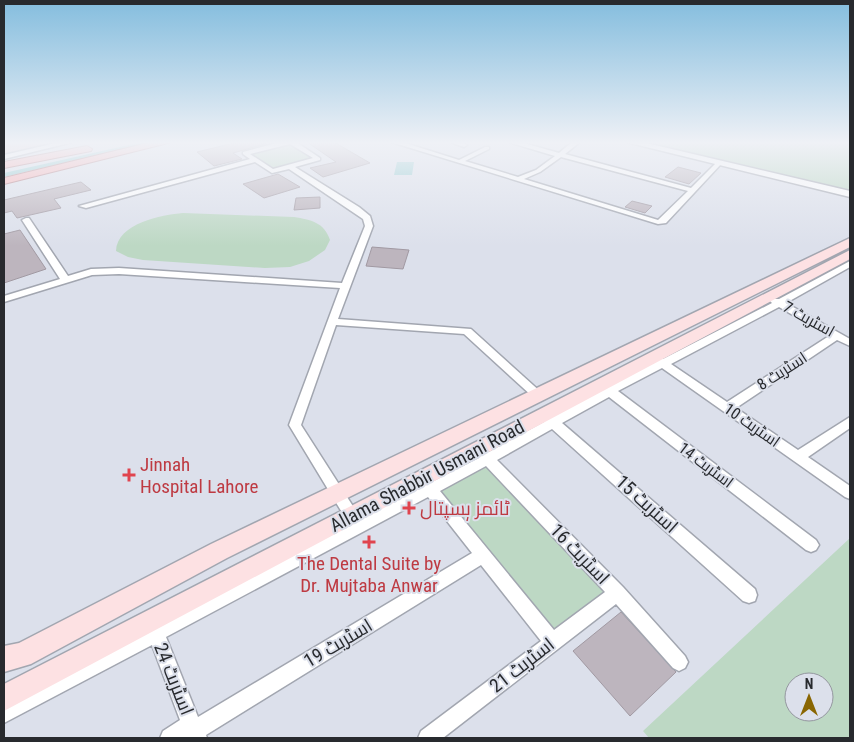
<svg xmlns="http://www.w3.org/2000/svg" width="854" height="742" font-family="'Roboto Condensed',Cairo,sans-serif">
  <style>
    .education { fill: #e9cfd3 }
    .green { fill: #bdd8c4; fill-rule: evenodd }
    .water { fill: #8fcacf }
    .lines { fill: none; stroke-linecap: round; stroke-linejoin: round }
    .canal { fill: #8fcacf; fill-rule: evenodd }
    .building { fill: #bdb5be; stroke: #a199a2 }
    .minor-casing { stroke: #a2a6b0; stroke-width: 3 }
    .tertiary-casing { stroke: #a2a6b0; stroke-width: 3 }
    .secondary-casing { stroke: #a2a6b0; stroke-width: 3 }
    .trunk-casing { stroke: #b07479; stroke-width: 2 }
    .minor { fill: #fff; fill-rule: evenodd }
    .tertiary { fill: #fff; fill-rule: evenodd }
    .secondary { fill: #fde1e3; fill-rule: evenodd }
    .trunk { fill: #fab0b4; fill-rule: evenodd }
    .health-dot { fill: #e0444e; stroke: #dce0eb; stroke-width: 2 }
    .labels { text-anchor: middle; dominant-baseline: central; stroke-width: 4; stroke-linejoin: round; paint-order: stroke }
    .street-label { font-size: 16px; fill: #282a2e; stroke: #dce0eb }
    .near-health-label { font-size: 19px; fill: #be3a42; stroke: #dce0eb; text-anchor: start }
    .near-street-label { font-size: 19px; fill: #282a2e; stroke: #dce0eb }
  </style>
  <rect width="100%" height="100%" fill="#dce0eb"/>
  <path class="education" d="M4,142H67L4,156Z"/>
  <path class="green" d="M646,142H850V191Z
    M289,144L313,158L274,168L251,154Z
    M183,213L294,217C311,220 324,222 330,240L325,250L309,261L290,267L265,268L143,260L128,257L116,251C117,223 162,215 183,213Z
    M489,463L610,592L552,633L437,490Z
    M850,538V738H649L643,731ZM794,682H824V712H794Z"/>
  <path class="water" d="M397,162H414L412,175H394Z"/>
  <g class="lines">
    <path class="canal" d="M142,142H153L4,177V173Z"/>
  </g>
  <path class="building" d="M238,142H265V144L233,153L242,159L214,166L197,152Z
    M307,142H334L370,163L323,177L310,168L336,162Z
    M678,167L701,173L689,184L665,177Z
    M278,174L300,187L264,198L243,184Z
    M81,182L91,190L54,199L61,208L17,218L12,211L4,213V200Z
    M320,197V208L294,210L296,198Z
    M632,201L652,206L645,213L625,207Z
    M20,230L46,269L4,283V234Z
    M372,247L409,250L403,269L366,266Z
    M621,612L676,672L630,716L573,651Z"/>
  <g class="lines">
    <defs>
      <path id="minor" d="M60,142H73L4,159V155Z
        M280,142H296L320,158V160L295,167L359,207L370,216L373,226L338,319L471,329L543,394L541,397H533L464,334L336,325L301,425L356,511L358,515L356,519L351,521L346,519L289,425L340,288L119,274L92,275L4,302V296L60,279L22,220L26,218H29L68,276L91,269L119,268L342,283L365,226L363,219L289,169L272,173L255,162L86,208L79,206L250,159L243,154V152ZM290,144L313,158L273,169L250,154Z
        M391,142H402L459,160L485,147H489V149L465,161L518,177L536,170L555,156L508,142H520L559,153L572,142H580L565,154L691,188L717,162L722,163L666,223L658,224ZM561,157L688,191L658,220L524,179L540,172Z
        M450,142H462L467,145L464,147Z
        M850,261V267L786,303L850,339V346L837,340L736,408L798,450L850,417V428L808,457L850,486V499L845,497L662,368L618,391L816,540L819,545L816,550L811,552L806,550L609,397L562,423L755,589L757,595L755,601L749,603L743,601L552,429L497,460L623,587L685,656L688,662L685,668L679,671L673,668L616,604L443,738H418L421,731L541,641L481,565L206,735L207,738H160L163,731L180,720L152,645L4,723V704L146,630L148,622L154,619L160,623L421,488L419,484L421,480L426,478L432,482L479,458L476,454L478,450L483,449L489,452L544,422L543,419L545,416L549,414L554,416L601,390L598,387L600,384L604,383L610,386L654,363L651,359L652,356L656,355L663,359L772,303L770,301L772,299H779ZM779,307L829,336L727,402L671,364ZM486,466L605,592L554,630L440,491ZM428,497L472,553L198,717L166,637Z"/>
      <path id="tertiary" d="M626,142H642L850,191V197Z"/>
      <path id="secondary" d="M850,238V247L227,558L31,664L4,672V646L19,643L211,544Z
        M850,250V259L4,711V684Z"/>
      <path id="trunk" d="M152,142H172L4,184V178Z
        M87,146L92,149L91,151L4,168V162Z"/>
    </defs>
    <use href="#minor" class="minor-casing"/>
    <use href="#tertiary" class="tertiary-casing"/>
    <use href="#secondary" class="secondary-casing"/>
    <use href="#trunk" class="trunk-casing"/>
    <use href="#minor" class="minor"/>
    <use href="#tertiary" class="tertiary"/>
    <use href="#secondary" class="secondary"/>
    <use href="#trunk" class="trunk"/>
  </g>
  <linearGradient id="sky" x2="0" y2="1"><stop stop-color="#84bdde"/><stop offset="0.58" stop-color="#eff1f6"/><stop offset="1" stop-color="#eff1f6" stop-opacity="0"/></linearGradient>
  <rect width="854" height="246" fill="url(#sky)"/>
  <g class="health-dot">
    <path d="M126.5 467.5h5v5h5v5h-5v5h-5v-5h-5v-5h5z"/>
    <path d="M406.5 500.5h5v5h5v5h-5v5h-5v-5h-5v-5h5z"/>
    <path d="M366.5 534.5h5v5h5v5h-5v5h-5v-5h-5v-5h5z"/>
  </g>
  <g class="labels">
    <g class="street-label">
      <text transform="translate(809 319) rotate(29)">اسٹریٹ 7</text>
      <text transform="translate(782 371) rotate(-33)">اسٹریٹ 8</text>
      <text transform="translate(752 425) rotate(35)">اسٹریٹ 10</text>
      <text transform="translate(706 465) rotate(37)">اسٹریٹ 14</text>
    </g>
    <g class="near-health-label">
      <text x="140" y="464">Jinnah<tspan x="140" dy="22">Hospital Lahore</tspan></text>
      <text x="420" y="508">ٹائمز ہسپتال</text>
      <text x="369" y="563" text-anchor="middle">The Dental Suite by<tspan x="369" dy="22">Dr. Mujtaba Anwar</tspan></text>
    </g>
    <g class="near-street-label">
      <text transform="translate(427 476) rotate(-28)">Allama Shabbir Usmani Road</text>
      <text transform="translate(647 504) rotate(42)">اسٹریٹ 15</text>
      <text transform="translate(580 554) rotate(46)">اسٹریٹ 16</text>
      <text transform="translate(338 643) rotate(-31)">اسٹریٹ 19</text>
      <text transform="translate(522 665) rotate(-38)">اسٹریٹ 21</text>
      <text transform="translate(174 679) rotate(68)">اسٹریٹ 24</text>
    </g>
  </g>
  <rect width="854" height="742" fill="none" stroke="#282a2e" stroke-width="10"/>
  <g transform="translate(809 697)"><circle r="24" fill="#dce0eb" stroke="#94979f"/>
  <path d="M0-4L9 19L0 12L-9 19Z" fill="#896602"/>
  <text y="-8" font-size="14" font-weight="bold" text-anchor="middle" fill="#282a2e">N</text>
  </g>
</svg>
